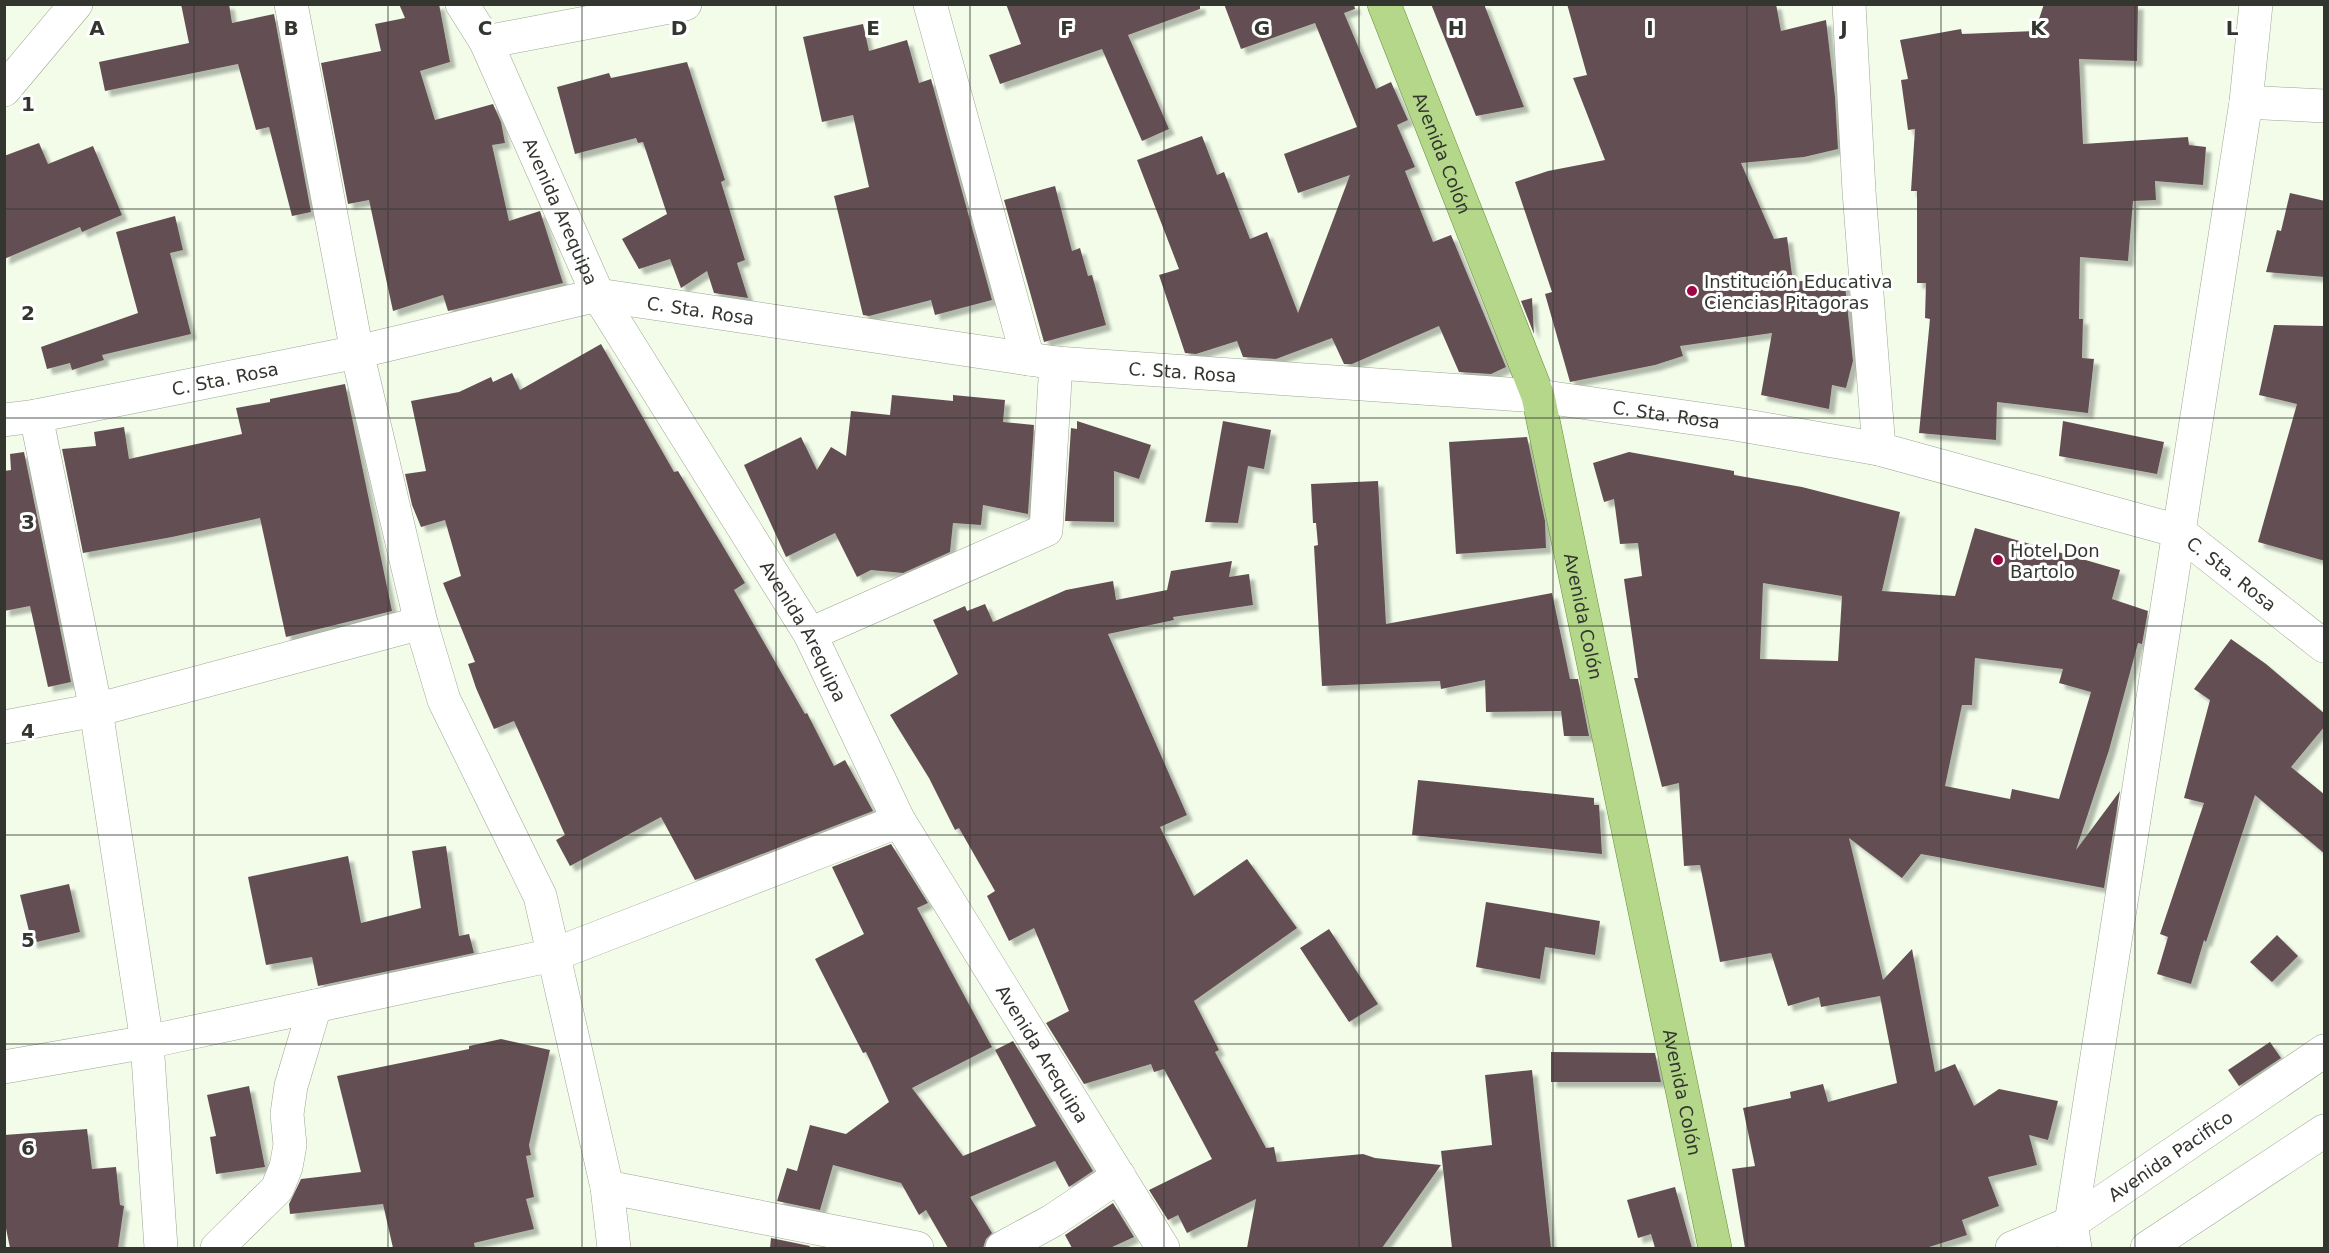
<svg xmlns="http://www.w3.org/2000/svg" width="2329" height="1253" font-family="'DejaVu Sans',sans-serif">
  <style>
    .building { fill: #645053; fill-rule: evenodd; filter: url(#shadow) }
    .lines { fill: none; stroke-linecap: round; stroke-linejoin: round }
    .street-casing { stroke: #9da695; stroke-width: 34 }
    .secondary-casing { stroke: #9da695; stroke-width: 34 }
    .primary-casing { stroke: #668e37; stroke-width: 34 }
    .street { stroke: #fff; stroke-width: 33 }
    .secondary { stroke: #fff; stroke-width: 33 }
    .primary { stroke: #b4d78a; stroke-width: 33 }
    .grid { fill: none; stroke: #32362f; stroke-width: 1.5; stroke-opacity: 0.55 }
    .poi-dot { fill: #a00546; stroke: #fff; stroke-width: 2 }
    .labels { text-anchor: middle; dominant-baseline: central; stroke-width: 6; stroke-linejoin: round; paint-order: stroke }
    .street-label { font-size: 18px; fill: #32362f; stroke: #fff }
    .poi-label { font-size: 18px; fill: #32362f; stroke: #fff; text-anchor: start }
    .grid-label { font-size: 20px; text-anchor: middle; font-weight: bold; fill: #32362f; stroke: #fff; stroke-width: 6; stroke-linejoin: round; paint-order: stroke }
  </style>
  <defs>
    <filter id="shadow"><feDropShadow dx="5.5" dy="5.5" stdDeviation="1.5" flood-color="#0004"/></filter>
  </defs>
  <rect width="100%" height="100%" fill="#f2fce9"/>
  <path class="building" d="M181,4H229L232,23L274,14L311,212L292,216L269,127L256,130L238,64L105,91L99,62L189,43Z
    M399,4H439L450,62L420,71L435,120L493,104L501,122L505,143L492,145L509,221L540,211L563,283L448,311L443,295L393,311L369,200L348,204L321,63L381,51L375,24L405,18Z
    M1006,4H1200V9L1128,35L1169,129L1142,141L1102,49L1000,84L989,55L1021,44Z
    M1224,4H1354L1355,9L1344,13L1376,89L1391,82L1408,120L1397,125L1415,167L1405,171L1433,242L1451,235L1506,367L1491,374L1459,372L1439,326L1352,364H1344L1332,338L1276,359L1243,357L1237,341L1196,354L1185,353L1159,275L1179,269L1137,160L1202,136L1217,175L1224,172L1250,239L1267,232L1298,313L1350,175L1298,193L1284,154L1357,127L1315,23L1241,49Z
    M1431,4H1484L1524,107L1476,116Z
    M1567,4H1776L1781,31L1826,20L1835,97L1838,149L1804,157L1741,163L1774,239L1787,237L1793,282L1844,276L1853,361L1846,388L1832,385L1829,409L1761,395L1772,333L1680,346L1683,356L1655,365L1570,382L1545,294L1552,292L1515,182L1548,171L1605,160L1573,78L1587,75Z
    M2044,4H2138L2137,61L2079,59L2083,144L2188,137L2189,145L2206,147L2203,185L2155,181L2156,200L2133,201L2128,261L2080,257L2079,319H2083L2082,358L2094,359L2088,413L1997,402L1996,440L1919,433L1930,319L1925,318L1926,283H1917V191H1911L1915,129L1908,130L1901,80L1908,79L1900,40L1961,29L1962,34L2035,31Z
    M863,24L869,51L907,40L919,83L931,79L992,300L935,315L931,300L869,316L863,315L834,196L869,187L853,115L822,122L803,37Z
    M687,62L725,180L721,182L745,260L737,263L748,298L714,293L707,271L681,288L670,259L639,269L622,239L667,214L643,142L638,143L636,138L575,154L557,87L609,73L611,78Z
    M39,143L48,164L93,146L122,215L82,232L80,227L4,259V156Z
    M1055,186L1072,251L1080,248L1088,276L1092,275L1106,325L1044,342L1004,200Z
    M2290,193L2325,201V277L2266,272L2277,230L2281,231Z
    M175,216L183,250L170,253L191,334L102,355L104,360L72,370L70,363L47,369L41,347L138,313L116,232Z
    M1532,298L1534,334L1521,301Z
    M2274,325L2325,326V561L2258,542L2297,404L2259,395Z
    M601,344L674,472L678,471L745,583L734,590L805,714L807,713L834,766L845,760L873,811L695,880L661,817L570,866L556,840L565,835L514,721L494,729L476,688L468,664L475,662L443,583L461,576L445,520L421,527L412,505L405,474L426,471L411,401L459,392L491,377L493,382L512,373L520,390Z
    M345,384L392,611L286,637L260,518L172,537L83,553L62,449L96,446L94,432L124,427L129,459L242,434L236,408L270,402V399Z
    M892,395L953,401V395L1005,400L1003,422L1034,425L1028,514L983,505L981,525L953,523L950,552L903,573L871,570L857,577L835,533L786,557L744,465L801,437L817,470L831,447L846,456L851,411L890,415Z
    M1077,421L1151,445L1139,479L1114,471V522L1065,521L1071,428L1077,429Z
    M1223,421L1271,430L1264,469L1248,466L1238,523L1205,522Z
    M2063,421L2164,442L2157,474L2059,456Z
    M1527,437L1545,521L1546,548L1456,554L1449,442Z
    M24,452L71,682L48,687L30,606L4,611V471L11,470L10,454Z
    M1629,452L1734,471V475L1802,487L1900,512L1882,591L1955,596L1975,528L2120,570L2112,599L2148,611L2142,644L2138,643L2109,750L2076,850L2120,791L2104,888L1921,854L1902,878L1849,838L1883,980L1912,949L1935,1072L1955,1064L1974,1106L1999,1089L2058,1101L2048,1140L2029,1135L2037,1165L1988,1177L1999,1206L1962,1220L1967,1235L1926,1248H1745L1732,1169L1755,1166L1743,1108L1791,1098L1790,1092L1823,1084L1828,1102L1897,1083L1880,996L1821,1007L1819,997L1788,1006L1771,953L1720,962L1700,865L1684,866L1679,783L1662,787L1634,678H1638L1624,579L1642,576L1638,543L1620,544L1614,499L1604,502L1593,463ZM1763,583L1842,596L1838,661L1760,659ZM1975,658L2063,669L2059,683L2091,692L2059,799L2012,789L2010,799L1945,786L1962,705H1972Z
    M1378,481L1386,624L1552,593L1570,679H1578L1589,736H1564L1561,711L1486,712L1485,680L1441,689L1440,681L1322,686L1314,546L1318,545L1316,523H1313L1311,484Z
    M1232,561L1229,577L1249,574L1253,605L1173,617L1174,620L1108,634L1187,815L1160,827L1194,896L1247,859L1297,928L1194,1001L1219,1050L1215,1052L1266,1148L1274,1147L1277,1162L1363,1154L1375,1158L1441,1165L1382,1248H1247L1256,1199L1187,1233L1178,1215L1168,1220L1149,1190L1212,1159L1164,1069L1154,1072L1151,1064L1084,1084L1046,1023L1069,1011L1034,928L1009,941L987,896L995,891L959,828L955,830L929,778L890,715L958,674L933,620L965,606L967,611L985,604L993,622L1066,590L1113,581L1116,600L1167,590L1171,571Z
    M2231,639L2266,664L2325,714V726L2291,767L2325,795V854L2255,795L2206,942L2204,940L2191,984L2157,974L2168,937L2160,934L2204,803L2184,798L2210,700L2194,689Z
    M1418,780L1594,798V805H1599L1602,854L1412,835Z
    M891,844L928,903L917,908L992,1047L912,1088L963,1156L1036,1126L995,1050L1013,1041L1093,1171L1069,1187L1055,1161L970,1197L992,1233L986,1239L983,1248H948L926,1210L919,1215L901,1183L833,1165L820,1210L777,1201L787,1168L797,1171L810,1125L846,1134L889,1102L866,1052L863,1053L815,959L864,934L832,867Z
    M446,846L459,936L469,934L474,953L318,986L312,957L266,965L248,877L348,856L361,923L421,908L412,851Z
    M69,884L80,932L32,943L20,895Z
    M1486,902L1600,921L1595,955L1545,947L1540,979L1476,967Z
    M1329,929L1378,1004L1349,1022L1300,948Z
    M2277,935L2298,956L2272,982L2250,962Z
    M501,1039L550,1050L529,1145L531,1155L526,1156L534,1197L526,1199L534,1229L474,1243L475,1248H393L383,1204L290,1214L289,1204L301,1179L361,1172L337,1076L469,1049V1046Z
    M2270,1042L2281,1058L2239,1086L2228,1070Z
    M1551,1052L1655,1053L1661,1082H1551Z
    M1532,1070L1551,1248H1452L1441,1151L1492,1145L1485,1075Z
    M249,1086L265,1167L216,1174L210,1137L216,1136L207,1095Z
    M87,1129L92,1169L116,1167L120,1205L124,1206L118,1248H10L4,1219V1135Z
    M1675,1187L1692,1248H1655L1651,1234L1638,1238L1627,1200Z
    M1113,1203L1134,1237L1110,1248H1072L1065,1235Z
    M771,1238L810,1246L809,1248H770Z"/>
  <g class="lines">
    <defs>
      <g id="street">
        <path d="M291,4L357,352L421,623L444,700L540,896L607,1187L614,1248"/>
        <path id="s1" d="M462,4L486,42L598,295L810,634L899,821L1163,1248"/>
        <path d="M930,4L1028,359"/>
        <path d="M1849,4L1859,191L1879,449"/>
        <path d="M486,42L685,4"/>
        <path d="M4,90L76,4"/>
        <path d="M2246,102L2324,106"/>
        <path d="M36,416L96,710L147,1042L161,1248"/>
        <path id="s2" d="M4,420L36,416L357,352L598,295L1056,363L1538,396L1735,424L1879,449L2178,531L2324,646"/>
        <path d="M810,634L1046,530L1056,363"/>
        <path d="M4,727L96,710L421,623"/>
        <path d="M4,1067L147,1042L553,955L899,821"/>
        <path d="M607,1187L917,1248"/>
        <path d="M217,1248L277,1189L286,1167L290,1145L287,1114L291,1086L315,1006"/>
        <path d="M1002,1248L1052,1221L1119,1176"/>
        <path d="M2075,1248L2071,1223L2246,102L2256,4"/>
      </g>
      <g id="secondary">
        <path id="s3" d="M2012,1248L2071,1223L2324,1051"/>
        <path d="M2147,1248L2324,1131"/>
      </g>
      <g id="primary">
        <path id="s4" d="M1384,4L1538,396L1715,1248"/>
      </g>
    </defs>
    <use href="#street" class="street-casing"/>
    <use href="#secondary" class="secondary-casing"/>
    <use href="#primary" class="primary-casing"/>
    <use href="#street" class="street"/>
    <use href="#secondary" class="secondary"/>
    <use href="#primary" class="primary"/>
  </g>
  <path class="grid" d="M194,4V1248M388,4V1248M582,4V1248M776,4V1248M970,4V1248M1164,4V1248M1359,4V1248M1553,4V1248M1747,4V1248M1941,4V1248M2135,4V1248M4,209H2324M4,418H2324M4,626H2324M4,835H2324M4,1044H2324"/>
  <g class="poi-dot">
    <circle cx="1692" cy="291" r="6"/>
    <circle cx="1998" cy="560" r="6"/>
  </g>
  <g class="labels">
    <g class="street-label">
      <text stroke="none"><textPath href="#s4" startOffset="160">Avenida Colón</textPath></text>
      <text stroke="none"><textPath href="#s1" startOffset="230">Avenida Arequipa</textPath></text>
      <text stroke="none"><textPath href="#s2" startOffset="711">C. Sta. Rosa</textPath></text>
      <text stroke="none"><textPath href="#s2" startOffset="1197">C. Sta. Rosa</textPath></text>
      <text stroke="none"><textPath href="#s2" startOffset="225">C. Sta. Rosa</textPath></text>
      <text stroke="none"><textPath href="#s2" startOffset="1683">C. Sta. Rosa</textPath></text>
      <text stroke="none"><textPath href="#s2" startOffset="2277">C. Sta. Rosa</textPath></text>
      <text stroke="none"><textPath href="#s4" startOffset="646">Avenida Colón</textPath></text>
      <text stroke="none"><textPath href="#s1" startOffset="716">Avenida Arequipa</textPath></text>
      <text stroke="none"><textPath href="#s1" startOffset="1202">Avenida Arequipa</textPath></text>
      <text stroke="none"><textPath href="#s4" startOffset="1132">Avenida Colón</textPath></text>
      <text stroke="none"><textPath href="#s3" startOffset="184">Avenida Pacifico</textPath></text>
    </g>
    <g class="poi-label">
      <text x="1704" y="281">Institución Educativa<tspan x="1704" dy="21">Ciencias Pitagoras</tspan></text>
      <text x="2010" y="550">Hotel Don<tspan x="2010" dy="21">Bartolo</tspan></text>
    </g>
  </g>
  <g class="grid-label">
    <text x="97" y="35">A</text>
    <text x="291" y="35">B</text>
    <text x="485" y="35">C</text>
    <text x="679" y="35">D</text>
    <text x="873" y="35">E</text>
    <text x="1067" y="35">F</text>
    <text x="1262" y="35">G</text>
    <text x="1456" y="35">H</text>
    <text x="1650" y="35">I</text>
    <text x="1844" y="35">J</text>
    <text x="2038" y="35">K</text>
    <text x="2232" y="35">L</text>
    <text x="28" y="111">1</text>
    <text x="28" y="320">2</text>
    <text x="28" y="529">3</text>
    <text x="28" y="738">4</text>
    <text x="28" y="947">5</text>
    <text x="28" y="1155">6</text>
  </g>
  <rect width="2329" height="1253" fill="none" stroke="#32362f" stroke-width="12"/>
</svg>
